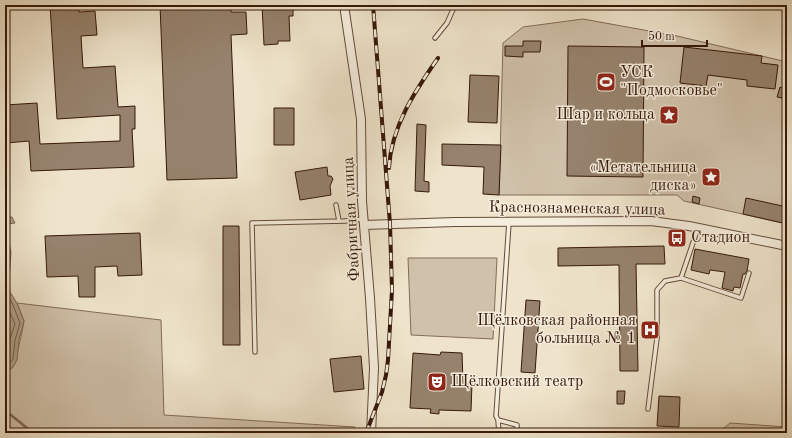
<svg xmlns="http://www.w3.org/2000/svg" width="792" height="438" font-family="'Old Standard TT',serif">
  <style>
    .green { fill: #d0c1aa; stroke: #836c59 }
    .water { fill: #b09f89; stroke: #7f6955 }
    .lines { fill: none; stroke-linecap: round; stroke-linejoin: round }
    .shore { stroke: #735c48; stroke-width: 1 }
    .stream { stroke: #7f6955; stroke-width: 2.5 }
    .building { fill: #96826d; stroke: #361808 }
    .service-casing { stroke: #644b39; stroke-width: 5.5 }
    .tertiary-casing { stroke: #644b39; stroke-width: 10 }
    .service { stroke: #f5eddd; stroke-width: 3.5 }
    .tertiary { stroke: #f5eddd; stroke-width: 8 }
    .rail-casing { stroke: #361808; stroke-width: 4 }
    .rail { stroke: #f5eddd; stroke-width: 2.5; stroke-dasharray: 8; stroke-linecap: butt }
    .labels { text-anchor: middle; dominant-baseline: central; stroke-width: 3; stroke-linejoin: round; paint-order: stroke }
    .poi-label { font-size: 16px; fill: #361808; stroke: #f5eddd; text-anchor: start }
    .street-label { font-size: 16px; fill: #361808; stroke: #f5eddd }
  </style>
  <rect width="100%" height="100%" fill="#efe4cb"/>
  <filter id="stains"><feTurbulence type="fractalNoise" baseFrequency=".005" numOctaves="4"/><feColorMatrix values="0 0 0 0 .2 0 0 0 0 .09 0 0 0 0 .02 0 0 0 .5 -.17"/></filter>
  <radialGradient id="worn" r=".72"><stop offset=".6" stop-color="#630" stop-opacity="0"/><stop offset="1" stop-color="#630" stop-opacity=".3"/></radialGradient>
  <path class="green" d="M583,19L677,36L787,62V224L684,201L677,195H499L503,43L523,27Z
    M408,258H497L493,339L411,335Z
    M17,303L161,320L164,415L355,427L354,433H5V373C7,371 11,370 13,367C15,365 24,324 24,321C22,315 19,309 17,303Z
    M730,423L787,427V433H718Z"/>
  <path class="water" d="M5,214L8,217H12L15,223L9,224L7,234L11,252L9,279L10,292L17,303L24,321L19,340L17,360L13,367L5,373Z"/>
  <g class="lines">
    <path class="shore" d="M5,246L7,253L5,279L6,293L13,305L20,323L15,340L13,359L5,368
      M5,301L15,324L10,339L8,357L5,362"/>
    <path class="stream" d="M5,412L11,415L33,433"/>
  </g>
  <path class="building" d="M50,5H79V12L95,11L97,35L81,36L83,68L115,66L118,107L135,106V129H132L134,167L31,171L29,141L6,143L5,105L37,103L40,144L120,141V115L57,119Z
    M160,5H231V12H246L247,34L231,35L237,178L167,180Z
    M262,5H293V16H289L290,41H278V44L264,45Z
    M523,41H541L540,52H523V57L505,56V46H523Z
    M568,46L644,47L643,177L567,176Z
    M684,47L762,56L761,63L778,65L775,89L747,86V80L708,75L706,86L680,83Z
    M470,75L499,76L497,123L468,122Z
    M780,87L787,89V99L777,97Z
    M274,108H294V145H274Z
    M417,124L426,125L424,181L429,182V192L415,191Z
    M442,144L501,145L499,195L483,194L484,167L442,165Z
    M327,167L328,176H331L333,179L330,186L331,195L300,200L295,172Z
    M693,196L700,198L699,204L692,202Z
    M746,198L787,207V224L743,214Z
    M223,226H239L240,345H223Z
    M140,233L142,275L118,276L117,266L95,267V297H79L78,276L47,277L45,236Z
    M664,246L665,264H636L638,371H620L619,265L558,266V248Z
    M695,249L749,259L747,271L745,274H743L740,288L734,287L733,291L722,288L725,272L710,270L709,274L691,270Z
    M526,300L540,301L535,373L521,372Z
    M441,352L462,353L463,382L472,383L471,411L439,410V414L430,413L431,409L410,408L413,353L440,355Z
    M361,356L364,389L334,392L330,359Z
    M617,391H625L624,404H617Z
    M659,396L680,397L679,427L657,426Z"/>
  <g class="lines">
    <defs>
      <path id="service" d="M435,38L447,23L455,5
        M336,205L339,221
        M681,278L698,228
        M255,352L252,223L345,221L363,219
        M648,409L657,338V290L665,281L681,278L741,298L749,273
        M498,420L517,425V433
        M499,433L498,420L496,416L509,222"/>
      <path id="tertiary" d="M344,5L361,119L362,201L370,298L374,368L371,433
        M364,225L455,222L651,221L689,226L787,246"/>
    </defs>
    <use href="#service" class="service-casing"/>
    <use href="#tertiary" class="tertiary-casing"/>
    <use href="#service" class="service"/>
    <use href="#tertiary" class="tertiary"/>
    <defs>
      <path id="rail" d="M389,168C391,127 415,91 438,58
        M366,433L382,392L386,375L388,360L392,290L390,224L373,5"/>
    </defs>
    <use href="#rail" class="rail-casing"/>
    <use href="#rail" class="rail"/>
  </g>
  <defs>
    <symbol id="stadium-square" viewBox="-11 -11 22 22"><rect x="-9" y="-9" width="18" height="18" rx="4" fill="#8f2418" stroke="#f5eddd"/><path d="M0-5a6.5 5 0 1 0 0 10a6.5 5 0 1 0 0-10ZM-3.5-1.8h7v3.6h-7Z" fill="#fff"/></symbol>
    <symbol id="sight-square" viewBox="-11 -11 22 22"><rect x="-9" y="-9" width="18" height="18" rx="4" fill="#8f2418" stroke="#f5eddd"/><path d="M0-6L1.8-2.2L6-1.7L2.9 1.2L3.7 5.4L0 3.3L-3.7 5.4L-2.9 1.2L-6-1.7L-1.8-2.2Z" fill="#fff"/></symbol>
    <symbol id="bus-square" viewBox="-11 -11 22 22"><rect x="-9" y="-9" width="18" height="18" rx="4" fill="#8f2418" stroke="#f5eddd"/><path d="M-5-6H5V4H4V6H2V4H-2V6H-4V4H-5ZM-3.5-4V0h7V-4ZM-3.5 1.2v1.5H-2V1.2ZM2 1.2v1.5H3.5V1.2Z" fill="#fff"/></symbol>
    <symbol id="hospital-square" viewBox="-11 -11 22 22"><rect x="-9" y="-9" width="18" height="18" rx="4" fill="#8f2418" stroke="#f5eddd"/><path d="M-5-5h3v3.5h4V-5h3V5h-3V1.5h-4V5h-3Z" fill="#fff"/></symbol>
    <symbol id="theatre-square" viewBox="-11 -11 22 22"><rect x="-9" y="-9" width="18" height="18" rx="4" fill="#8f2418" stroke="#f5eddd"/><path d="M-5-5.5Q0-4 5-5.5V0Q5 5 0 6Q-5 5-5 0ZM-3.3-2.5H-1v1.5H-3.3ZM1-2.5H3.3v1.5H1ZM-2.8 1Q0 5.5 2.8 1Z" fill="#fff"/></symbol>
  </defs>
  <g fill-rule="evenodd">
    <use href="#stadium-square" x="595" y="71" width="22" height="22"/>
    <use href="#sight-square" x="658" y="104" width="22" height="22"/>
    <use href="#sight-square" x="700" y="166" width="22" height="22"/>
    <use href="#bus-square" x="666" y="227" width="22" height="22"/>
    <use href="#hospital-square" x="639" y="319" width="22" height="22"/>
    <use href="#theatre-square" x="426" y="371" width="22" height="22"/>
  </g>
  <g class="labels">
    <g class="poi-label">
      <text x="620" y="73">УСК<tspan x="620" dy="18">"Подмосковье"</tspan></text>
      <text x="655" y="115" text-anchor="end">Шар и кольца</text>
      <text x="697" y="168" text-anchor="end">«Метательница<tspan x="697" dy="18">диска»</tspan></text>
      <text x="691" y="238">Стадион</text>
      <text x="636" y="321" text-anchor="end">Щёлковская районная<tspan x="636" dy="18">больница № 1</tspan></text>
      <text x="451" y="382">Щёлковский театр</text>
    </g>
    <g class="street-label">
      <text transform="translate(577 209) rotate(1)">Краснознаменская улица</text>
      <text transform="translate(352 219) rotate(-93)">Фабричная улица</text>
    </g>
  </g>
  <rect width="792" height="438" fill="none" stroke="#efe4cb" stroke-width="20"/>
  <rect x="6" y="6" width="780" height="426" fill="none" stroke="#361808" stroke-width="2"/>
  <rect x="10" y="10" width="772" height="418" fill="none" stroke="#361808"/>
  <path d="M642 40v6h65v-6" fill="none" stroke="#361808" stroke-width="2"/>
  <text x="648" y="40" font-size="12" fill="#361808" stroke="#f5eddd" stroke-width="3" paint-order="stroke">50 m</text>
  <rect width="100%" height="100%" filter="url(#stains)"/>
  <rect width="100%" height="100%" fill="url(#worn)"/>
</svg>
